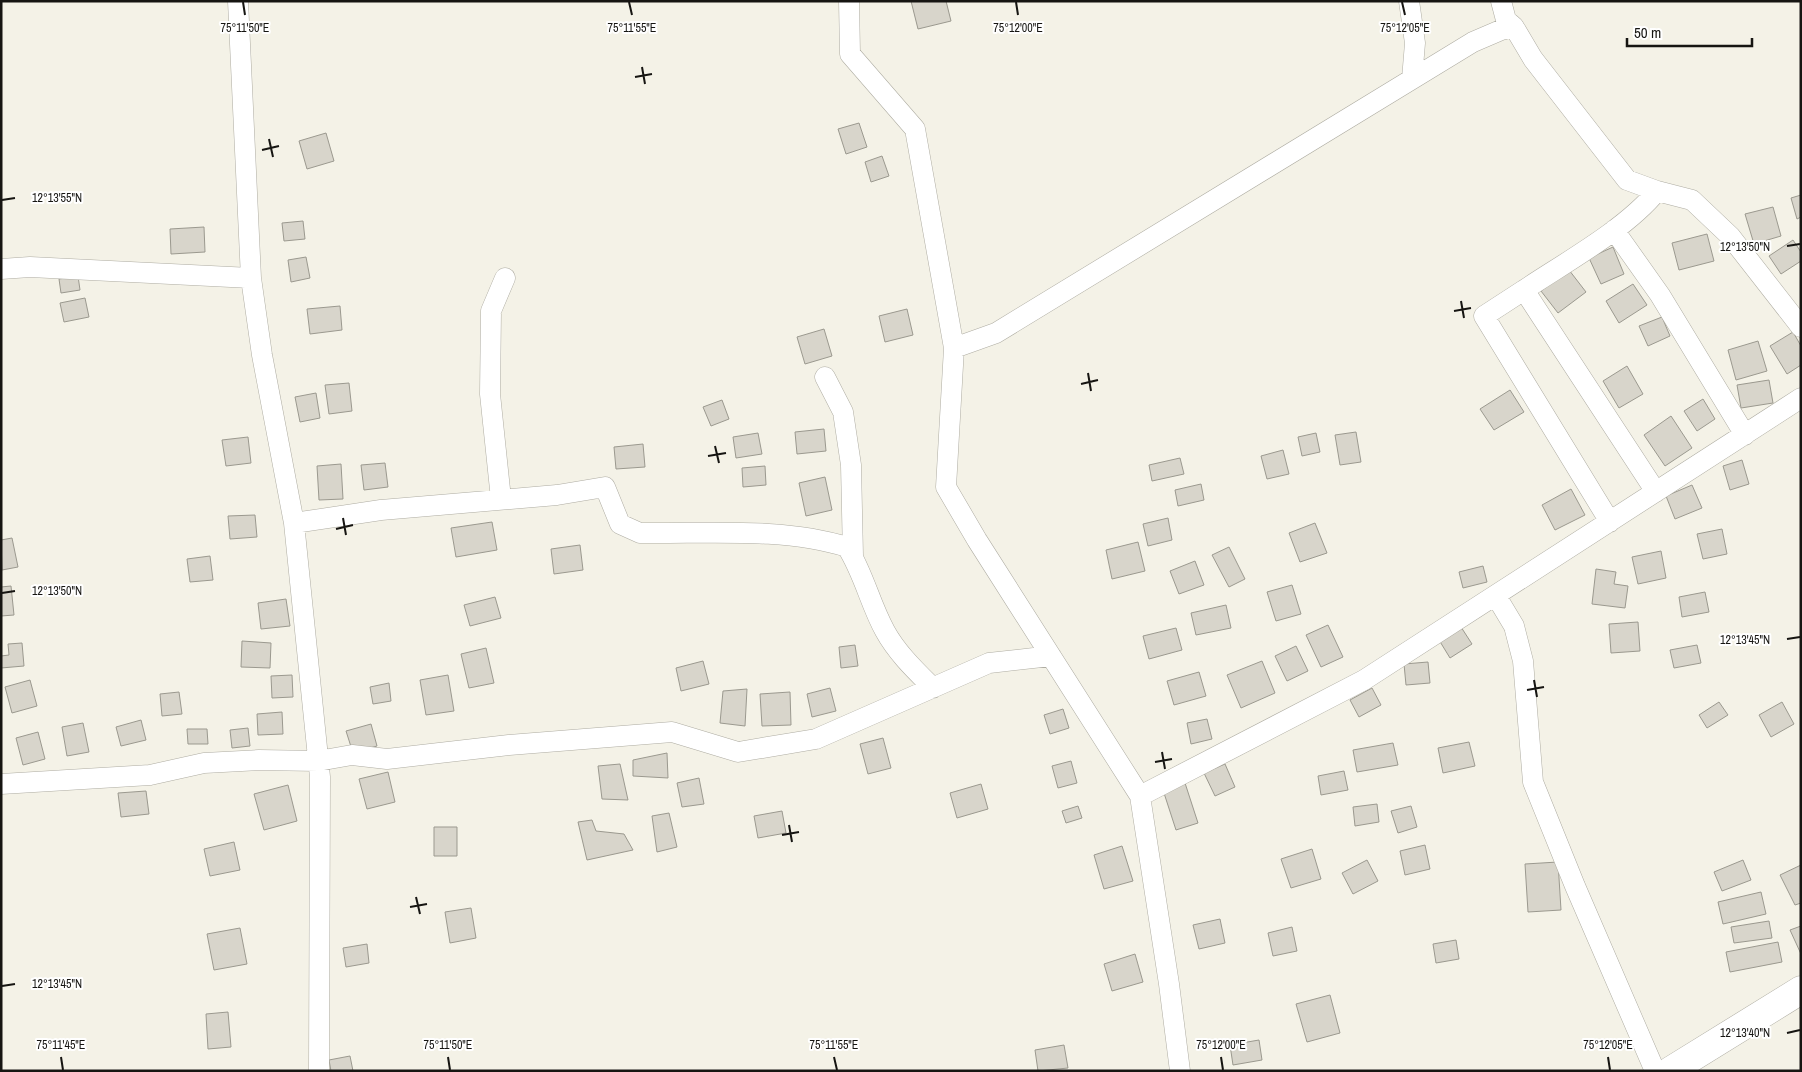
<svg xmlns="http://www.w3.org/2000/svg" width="1802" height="1072" font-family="'Archivo Narrow',sans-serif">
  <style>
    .building { fill: #d8d5cb; stroke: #9b998f }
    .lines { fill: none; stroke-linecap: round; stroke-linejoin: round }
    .street-casing { stroke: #aeaca2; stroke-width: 21 }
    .secondary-casing { stroke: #aeaca2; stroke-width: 29 }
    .street { stroke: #fff; stroke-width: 20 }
    .secondary { stroke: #fff; stroke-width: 28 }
    .ticks { fill: none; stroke: #161512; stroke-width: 2 }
    .ticks-label { font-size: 12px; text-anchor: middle; fill: #161512; stroke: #fff; stroke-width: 4; stroke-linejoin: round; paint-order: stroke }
  </style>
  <rect width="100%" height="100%" fill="#f4f2e7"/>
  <path class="building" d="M911,1H946L951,21L918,29Z
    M859,123L867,147L846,154L838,129Z
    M326,133L334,161L307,169L299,141Z
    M882,156L889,176L871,182L865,162Z
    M1801,195V217L1797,219L1791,198Z
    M1773,207L1781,236L1754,244L1745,214Z
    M303,221L305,239L284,241L282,223Z
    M204,227L205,252L171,254L170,229Z
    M1707,234L1714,261L1679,270L1672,243Z
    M1793,240L1801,252V261L1781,274L1769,256Z
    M1613,247L1624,274L1601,284L1589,258Z
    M306,257L310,278L291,282L288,260Z
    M1569,270L1586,292L1558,313L1541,291Z
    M78,276L80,290L61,293L59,279Z
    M1633,284L1647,305L1619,323L1606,301Z
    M85,298L89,317L64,322L60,303Z
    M340,306L342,330L310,334L307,309Z
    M907,309L913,335L885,342L879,316Z
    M1662,317L1670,336L1648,346L1639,326Z
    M824,329L832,356L805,364L797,337Z
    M1793,332L1801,346V365L1787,374L1770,346Z
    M1758,341L1767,371L1736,380L1728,350Z
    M1627,366L1643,394L1619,408L1603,381Z
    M1769,380L1773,403L1741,408L1737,385Z
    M349,383L352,411L329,414L325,385Z
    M1510,390L1524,412L1494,430L1480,409Z
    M316,393L320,418L300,422L295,397Z
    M1703,399L1715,419L1697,431L1684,411Z
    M722,400L729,419L711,426L703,407Z
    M1671,416L1692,448L1665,466L1644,435Z
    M824,429L826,451L797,454L795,432Z
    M1356,432L1361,462L1340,465L1335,435Z
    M758,433L762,454L736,458L733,437Z
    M1316,433L1320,452L1302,456L1298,437Z
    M248,437L251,463L226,466L222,440Z
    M643,444L645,467L616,469L614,447Z
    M1283,450L1289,474L1267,479L1261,456Z
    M1180,458L1184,474L1152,481L1149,465Z
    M1742,460L1749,484L1730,490L1723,466Z
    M385,463L388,487L364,490L361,465Z
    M341,464L343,499L319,500L317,466Z
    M765,466L766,485L743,487L742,468Z
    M825,477L832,510L806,516L799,483Z
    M1201,484L1204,500L1178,506L1175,490Z
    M1692,485L1702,508L1675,519L1666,496Z
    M1571,489L1585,515L1555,530L1542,505Z
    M255,515L257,537L230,539L228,516Z
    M1168,518L1172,540L1148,546L1143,524Z
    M492,522L497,550L456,557L451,528Z
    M1315,523L1327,553L1300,562L1289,533Z
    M1722,529L1727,554L1703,559L1697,534Z
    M12,538L18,567L2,570L1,540Z
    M1138,542L1145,571L1112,579L1106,550Z
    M580,545L583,570L554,574L551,549Z
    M1229,547L1245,579L1229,587L1212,555Z
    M1661,551L1666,578L1638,584L1632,557Z
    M210,556L213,580L190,582L187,559Z
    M1195,561L1204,585L1179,594L1170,571Z
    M1483,566L1487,582L1463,588L1459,572Z
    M1596,569L1616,572L1614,584L1628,586L1625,608L1592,604Z
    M1292,585L1301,614L1276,621L1267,592Z
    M11,586L14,615L1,616V587Z
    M1705,592L1709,612L1682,617L1679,597Z
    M495,597L501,618L470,626L464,605Z
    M286,599L290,626L261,629L258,603Z
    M1226,605L1231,628L1196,635L1191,613Z
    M1638,622L1640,651L1611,653L1609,624Z
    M1328,625L1343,657L1321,667L1306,635Z
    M1461,627L1472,644L1450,658L1439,640Z
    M1176,628L1182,650L1149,659L1143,636Z
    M242,641L271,643L270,668L241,667Z
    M22,643L24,666L1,668V656L9,655L8,644Z
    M855,645L858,666L841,668L839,647Z
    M1697,645L1701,663L1674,668L1670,650Z
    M1296,646L1308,671L1287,681L1275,656Z
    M486,648L494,683L469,688L461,654Z
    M703,661L709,684L681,691L676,668Z
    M1262,661L1275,693L1241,708L1227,675Z
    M1428,662L1430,683L1406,685L1404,664Z
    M1199,672L1206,696L1174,705L1167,681Z
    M292,675L293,697L272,698L271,676Z
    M448,675L454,711L426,715L420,680Z
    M30,680L37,706L12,713L5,687Z
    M389,683L391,701L373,704L370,687Z
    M830,688L836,711L812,717L807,694Z
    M1372,688L1381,705L1359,717L1350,700Z
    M747,689L745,726L720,723L723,691Z
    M179,692L182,714L162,716L160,694Z
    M790,692L791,725L762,726L760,694Z
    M1719,702L1728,715L1707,728L1699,715Z
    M1782,702L1794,724L1771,737L1759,715Z
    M1063,709L1069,728L1050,734L1044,715Z
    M282,712L283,734L258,735L257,714Z
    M1207,719L1212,739L1191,744L1187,723Z
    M141,720L146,740L121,746L116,727Z
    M83,723L89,752L67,756L62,727Z
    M371,724L377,746L353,753L346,731Z
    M248,728L250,746L232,748L230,730Z
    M187,729H207L208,744H188Z
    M38,732L45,759L23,765L16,738Z
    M883,738L891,768L868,774L860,744Z
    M1469,742L1475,766L1443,773L1438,748Z
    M1393,743L1398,765L1357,772L1353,750Z
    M667,753L668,778L633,776V760Z
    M1071,761L1077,783L1058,788L1052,766Z
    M620,764L628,800L602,799L598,766Z
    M1225,764L1235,787L1215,796L1204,773Z
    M1344,771L1348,790L1321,795L1318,776Z
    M388,772L395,802L367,809L359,779Z
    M699,778L704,804L682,807L677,783Z
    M1185,783L1198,823L1176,830L1163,790Z
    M981,784L988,809L957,818L950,793Z
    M288,785L297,821L264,830L254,794Z
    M146,791L149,814L121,817L118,793Z
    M1377,804L1379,822L1355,826L1353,807Z
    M1078,806L1082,818L1066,823L1062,811Z
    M1411,806L1417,827L1398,833L1391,811Z
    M782,811L786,833L758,838L754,816Z
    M669,813L677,847L657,852L652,816Z
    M592,820L596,831L624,834L633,850L587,860L578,822Z
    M434,827H457V856H434Z
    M234,842L240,870L210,876L204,849Z
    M1425,845L1430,869L1405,875L1400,851Z
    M1122,846L1133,881L1104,889L1094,855Z
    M1312,849L1321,879L1291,888L1281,859Z
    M1367,860L1378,881L1353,894L1342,873Z
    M1743,860L1751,880L1722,891L1714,872Z
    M1558,862L1561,910L1528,912L1525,864Z
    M1801,865V903L1795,905L1780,875Z
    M1761,892L1766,914L1723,924L1718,902Z
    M471,908L476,938L450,943L445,912Z
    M1220,919L1225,943L1199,949L1193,925Z
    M1769,921L1772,938L1734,943L1731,927Z
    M1801,926V954L1790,930Z
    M1292,927L1297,951L1273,956L1268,933Z
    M240,928L247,964L214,970L207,934Z
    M1456,940L1459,959L1436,963L1433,944Z
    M1778,942L1782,962L1730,972L1726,952Z
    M367,944L369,963L346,967L343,948Z
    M1135,954L1143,982L1112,991L1104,964Z
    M1330,995L1340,1033L1307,1042L1296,1004Z
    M228,1012L231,1047L208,1049L206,1014Z
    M1259,1040L1262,1060L1233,1065L1230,1045Z
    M1064,1045L1068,1068L1038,1071L1035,1050Z
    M350,1056L353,1071H331L329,1060Z"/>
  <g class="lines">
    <defs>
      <path id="street" d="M238,1L251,278L262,355L294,523L320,777L319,1071
        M849,1L850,54L915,129L954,348L946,487L977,540L1140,796L1169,984L1180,1071
        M1409,1L1415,43L1412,79
        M1501,1L1506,20L1514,27
        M1614,230L1660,295L1745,435
        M1,269L30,267L251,278
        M1524,290C1566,262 1626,229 1657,191
        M954,348L996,333L1473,42L1501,30L1514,27L1533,59L1627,180L1657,191L1692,200L1730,236L1801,327
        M825,377L843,412L851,465L853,556
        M501,499L490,394L491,311L505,278
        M1610,522L1484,316L1524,290L1656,492
        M294,523L381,510L557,495L605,487L620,524L640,533C707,534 783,527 847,547C864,574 870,604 885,631C897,653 916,671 933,688
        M1496,596L1514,626L1523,661L1533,782L1575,886L1655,1071
        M1,784L150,775L204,763L259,760L318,761L352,755L387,759L509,745L672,732L738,752L816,739L989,663L1051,656
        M1140,796L1364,680L1801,398"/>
      <path id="secondary" d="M1670,1071L1801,990"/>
    </defs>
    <use href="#street" class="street-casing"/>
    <use href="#secondary" class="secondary-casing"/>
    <use href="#street" class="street"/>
    <use href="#secondary" class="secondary"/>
  </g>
  <path class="ticks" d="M243,2L245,15M629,2L632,15M1016,2L1018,15M1402,2L1405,15M642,67L645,84M635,77L652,74M269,139L273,157M262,150L279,146M2,200L15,198M1787,246L1800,244M1461,301L1464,318M1454,311L1471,308M1088,373L1091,391M1081,384L1098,380M715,446L719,463M708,456L726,453M343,518L346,535M336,529L353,525M2,593L15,591M1787,639L1800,637M1534,680L1537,697M1527,690L1544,687M1162,752L1165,769M1155,762L1172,759M789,825L792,842M782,835L799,832M416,897L420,914M410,907L427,904M2,986L15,984M1787,1033L1800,1030M61,1057L63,1070M448,1057L450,1070M834,1057L837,1070M1221,1057L1223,1070M1608,1057L1610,1070"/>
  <g class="ticks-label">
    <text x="245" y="32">75°11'50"E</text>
    <text x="632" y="32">75°11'55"E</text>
    <text x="1018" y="32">75°12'00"E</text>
    <text x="1405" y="32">75°12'05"E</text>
    <text x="57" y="202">12°13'55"N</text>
    <text x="1745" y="251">12°13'50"N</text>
    <text x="57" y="595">12°13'50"N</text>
    <text x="1745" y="644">12°13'45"N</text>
    <text x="57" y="988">12°13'45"N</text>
    <text x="1745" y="1037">12°13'40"N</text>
    <text x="61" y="1049">75°11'45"E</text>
    <text x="448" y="1049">75°11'50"E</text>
    <text x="834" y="1049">75°11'55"E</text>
    <text x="1221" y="1049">75°12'00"E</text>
    <text x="1608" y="1049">75°12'05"E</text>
  </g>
  <rect width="1802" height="1072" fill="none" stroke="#161512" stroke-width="5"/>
  <path d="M1627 38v8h125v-8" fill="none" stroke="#161512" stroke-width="2.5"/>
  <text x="1634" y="38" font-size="15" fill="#161512" stroke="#ffffff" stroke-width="4" paint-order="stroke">50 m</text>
</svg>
